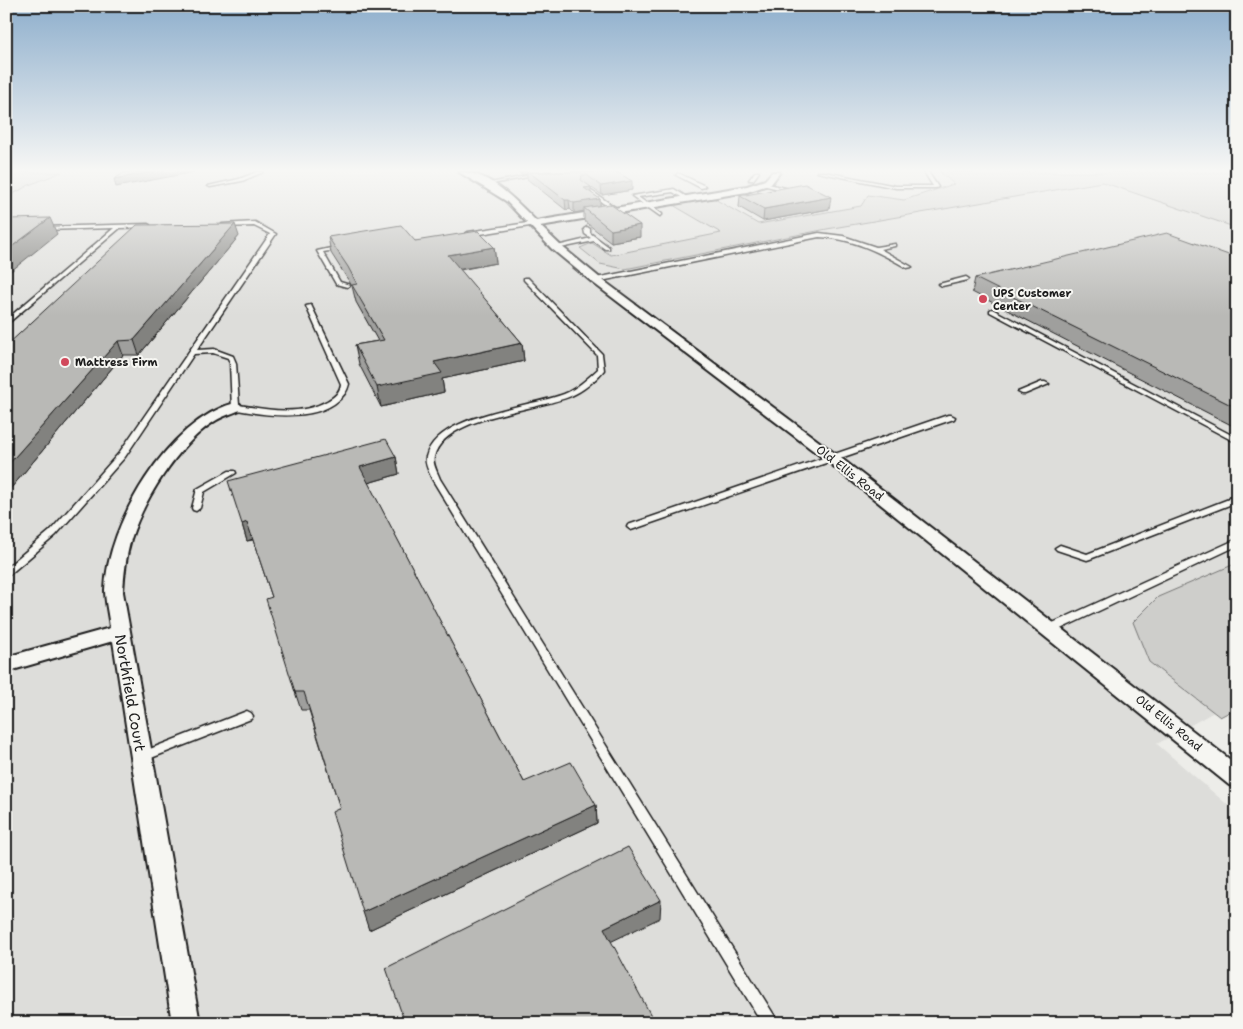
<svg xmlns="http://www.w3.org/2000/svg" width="1243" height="1029" font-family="'Shantell Sans',sans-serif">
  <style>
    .built { fill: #ddddda }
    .green { fill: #cececb; stroke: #757574 }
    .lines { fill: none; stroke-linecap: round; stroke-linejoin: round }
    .stream { fill: #6f6f6d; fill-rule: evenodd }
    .lane-casing { stroke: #1c1c1c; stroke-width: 3 }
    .street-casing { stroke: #1c1c1c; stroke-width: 4 }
    .lane { fill: #f6f6f2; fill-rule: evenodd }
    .street { fill: #f6f6f2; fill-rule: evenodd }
    .wall { fill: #9f9f9d; stroke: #1c1c1c }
    .shaded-wall { fill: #82827f; stroke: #1c1c1c }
    .building { fill: #b9b9b6; stroke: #1c1c1c }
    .poi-dot { fill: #d1495b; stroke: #f6f6f2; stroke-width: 2 }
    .labels { text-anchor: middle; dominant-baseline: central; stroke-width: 4; stroke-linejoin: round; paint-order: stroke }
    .far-poi-label { font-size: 11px; font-weight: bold; fill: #1c1c1c; stroke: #f6f6f2; text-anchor: start }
    .street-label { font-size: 12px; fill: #1c1c1c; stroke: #f6f6f2 }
    .near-street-label { font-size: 15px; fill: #1c1c1c; stroke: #f6f6f2 }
  </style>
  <rect width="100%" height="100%" fill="#edede9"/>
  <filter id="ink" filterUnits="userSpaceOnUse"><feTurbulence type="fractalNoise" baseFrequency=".02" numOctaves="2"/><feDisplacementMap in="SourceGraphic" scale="10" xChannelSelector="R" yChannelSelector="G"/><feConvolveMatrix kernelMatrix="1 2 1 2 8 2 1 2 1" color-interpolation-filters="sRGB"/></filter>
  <g filter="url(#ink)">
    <path class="built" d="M62,172H1216L1237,178V699L1157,744L1237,813V1023H6V198L29,185Z"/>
    <path class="green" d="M6,172H62L29,185L6,198Z
      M940,172H1237V228L1102,182L827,229L625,269L600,264L580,248L592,243L611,255L721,233L673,205L713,198L758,224L861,206L868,195L904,200L954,184Z
      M1237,563V708L1220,717L1149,662L1133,622L1158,597Z"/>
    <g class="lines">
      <path class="stream" d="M12,172H16L6,176V174Z"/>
      <defs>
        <path id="lane" d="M257,172H263L242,181L210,187L208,186L239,179Z
          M546,172H554L487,185L485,184Z
          M755,172H759L753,180H749Z
          M817,172H825L896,186H933L924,172H928L938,187L936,188H896Z
          M678,173L705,186V187L701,188L676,175Z
          M764,183L794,190V191L791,194H787L788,191L762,185Z
          M584,186L618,209V211H614L582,188V186Z
          M674,189L690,199L686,200L673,192L638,197L662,214V215L660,216L632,196Z
          M255,222L276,234L197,350L214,349L233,356L236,363L239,405C268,410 300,416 327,401C335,397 340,392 341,384L306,306L311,305L349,384C347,392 344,395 339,400C314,423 262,415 232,409L230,363L228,358L213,353L194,354L125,457L56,535L9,575L6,576V568L50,531L119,453L270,234L254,226L224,227L222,226V224Z
          M534,222L537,224L536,225L468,236L465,234L468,232Z
          M148,224L150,225V227L120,228L6,325V320L114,228L44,230L42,229V227Z
          M587,227L590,229V233L609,247V249H605L594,241L556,249L553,247L591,238L585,234L584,229Z
          M819,233L843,236L876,247L895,244V246L880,249L912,267L907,268C879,252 852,238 819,237L596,282L593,280L596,278Z
          M340,246L343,248L342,249L323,252L340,282L350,285L347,287L336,284L317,251Z
          M966,277L969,279L968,280L942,286L939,284Z
          M524,278H528L602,354L604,370C596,380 583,391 571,396C538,411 444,415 434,457C432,464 438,473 440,479L779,1023H762L432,479C430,473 424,464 426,457C436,414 528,408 564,394C576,389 587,379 598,369L597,355L524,280Z
          M992,309L1237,438V443L990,312V310Z
          M1042,382H1045L1049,384L1025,394H1022L1018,392Z
          M948,415H951L955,417L954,419L634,529L631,530L627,527L628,525Z
          M229,471H235L236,473L204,492L200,508L196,511L193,510L192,508L197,489Z
          M1234,497L1237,498V502L1090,559L1087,560L1057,550L1055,548L1060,545L1087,554Z
          M1237,539V546L1054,632H1046L1045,629L1046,626Z
          M247,711L251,713L253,716L251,719L141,762L137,760L135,757L137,754Z"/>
        <path id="street" d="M459,172C489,171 516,201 536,221L747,186L765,180L772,172H780L771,184L747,192L540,226L560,245L600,278L837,455L1237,765V787L1229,785L827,461L592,282L552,249L506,201Z
          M235,403L240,404L242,407L240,410C231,414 220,417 212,423C178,445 143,501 131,539C126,556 124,574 123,592L200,1023H172L113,641L6,672V657L110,628C109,616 105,602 105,590C107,524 168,420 235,403Z"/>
      </defs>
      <use href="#lane" class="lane-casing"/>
      <use href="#street" class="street-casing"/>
      <use href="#lane" class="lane"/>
      <use href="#street" class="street"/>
    </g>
    <path class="wall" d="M518,172H617L632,190L602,195L586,184L591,193L600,199V206L640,237L611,242L584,221V211L574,213L570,209L566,210L527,179V174L522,175Z
      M740,196L829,209L763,221L739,207Z
      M239,236L139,355H123L6,494V346Z
      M328,237L415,241L494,247L496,263L460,270L522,343L524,361L442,379L444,392L381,407L359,364L355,345L378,341L356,302L352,286L331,253Z
      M1237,258V428L972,292L975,278Z
      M396,457L399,474L368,483L524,782L596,805L597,823L369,930L340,808L309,710H301L295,692L272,597L253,540L247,541L242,524Z"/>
    <path class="shaded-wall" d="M153,172H194L116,187L114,179Z
      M521,172H527V174L522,175Z
      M632,181V190L602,195L601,186Z
      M591,187V197L584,188Z
      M831,197L829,209L763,221L764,209Z
      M600,199V209L584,208V211L574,213V203Z
      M565,200H569L570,209L566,210Z
      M50,218L57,234L6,275V251Z
      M235,224L239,236L139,355L134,340Z
      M640,225V237L611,242V230Z
      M494,247L496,263L450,271L448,255Z
      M118,341L123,355L6,494V467Z
      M522,343L524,361L442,379L444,392L381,407L377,387L434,362Z
      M396,457L399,474L364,484L360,467Z
      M247,522L253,539L247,541L242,524Z
      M6,756L9,760L6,765Z
      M596,805L597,823L369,930L363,912Z
      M661,900L660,918L604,945V928Z"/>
    <path class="building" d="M125,172H153L114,179Z
      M529,172H617L632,181L601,186L587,175H582L581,180L591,187L584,188L600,199L574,203L569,200H565Z
      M805,184L831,197L764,209L740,196Z
      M610,204L640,225L611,230L584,208Z
      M50,218L6,251V219H7Z
      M235,224L134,340L118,341L6,467V346L137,225Z
      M401,225L415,241L478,231L494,247L448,255L522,343L434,362L442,373L377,387L355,345L384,340L352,285L357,284L348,267L328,237Z
      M1167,233L1237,258V408L975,278Z
      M386,439L396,457L360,467L524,782L571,762L596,805L363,912L332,812L340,808L304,692H295L266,599L272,597L247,522L242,524L228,481Z
      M628,847L661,900L604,928L655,1023H405L386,968Z"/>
  </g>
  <linearGradient id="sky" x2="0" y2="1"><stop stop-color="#8daecc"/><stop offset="0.54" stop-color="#f7f7f5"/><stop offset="1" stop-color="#f7f7f5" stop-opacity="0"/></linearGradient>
  <rect width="1243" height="316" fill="url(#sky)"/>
  <g class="poi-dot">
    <circle cx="983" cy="299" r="5"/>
    <circle cx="65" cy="362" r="5"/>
  </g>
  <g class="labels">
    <g class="far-poi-label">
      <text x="993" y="293">UPS Customer<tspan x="993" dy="13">Center</tspan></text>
      <text x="75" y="362">Mattress Firm</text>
    </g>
    <g class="street-label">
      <text transform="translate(850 473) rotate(38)">Old Ellis Road</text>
      <text transform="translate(1169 723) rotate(39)">Old Ellis Road</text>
    </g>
    <g class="near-street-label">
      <text transform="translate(130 693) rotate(80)">Northfield Court</text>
    </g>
  </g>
  <rect width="1243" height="1029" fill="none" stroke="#f6f6f2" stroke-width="25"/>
  <rect x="12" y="12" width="1218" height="1004" fill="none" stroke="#1c1c1c" stroke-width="2" filter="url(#ink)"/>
</svg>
